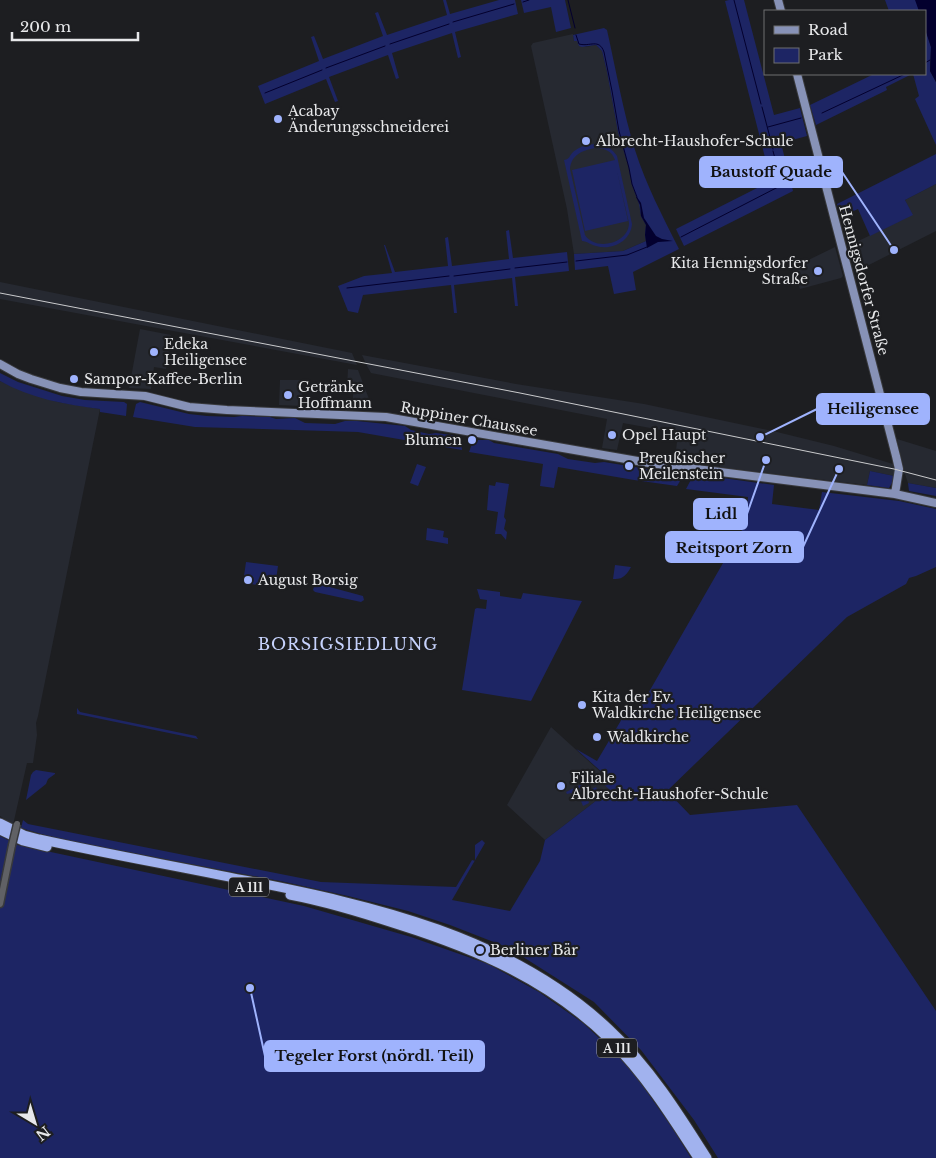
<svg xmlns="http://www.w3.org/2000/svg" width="936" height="1158" font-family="'Libre Baskerville',serif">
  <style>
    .built { fill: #262931 }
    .green { fill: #1d2564; fill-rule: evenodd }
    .water { fill: #03002e }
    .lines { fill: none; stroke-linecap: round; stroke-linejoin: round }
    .stream { stroke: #03002e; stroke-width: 1 }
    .minor-casing { stroke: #38393c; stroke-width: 9 }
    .major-casing { stroke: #38393c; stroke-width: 10 }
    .highway-casing { stroke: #38393c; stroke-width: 11 }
    .minor { stroke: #606165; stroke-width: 6 }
    .major { stroke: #8792b7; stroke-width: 8 }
    .highway { stroke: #a1b2ee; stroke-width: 9 }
    .tram { stroke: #cacbcd; stroke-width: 1 }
    .minor-bridge-casing { stroke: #38393c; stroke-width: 9; stroke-linecap: butt }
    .minor-bridge { stroke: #606165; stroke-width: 6 }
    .poi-dot { fill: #9fb3fd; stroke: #1d1e21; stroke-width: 2 }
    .labels { text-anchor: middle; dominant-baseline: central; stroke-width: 4.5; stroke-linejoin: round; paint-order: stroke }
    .shield { fill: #1d1e21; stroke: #aaabae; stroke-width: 1 }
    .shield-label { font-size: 12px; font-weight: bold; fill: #e7e8ea }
    .poi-label { font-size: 14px; fill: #e7e8ea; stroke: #1d1e21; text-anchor: start }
    .street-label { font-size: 14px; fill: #e7e8ea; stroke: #1d1e21 }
    .quarter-label { font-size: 16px; letter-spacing: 1px; fill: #c7d3fd; stroke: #1d1e21 }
    .leader { fill: none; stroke: #9fb3fd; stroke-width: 2 }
    .callout-dot { fill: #9fb3fd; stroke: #1d1e21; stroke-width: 2 }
    .callout { fill: #9fb3fd; stroke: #9fb3fd; stroke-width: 2 }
    .callout-label { font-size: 15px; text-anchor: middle; font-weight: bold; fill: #111 }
  </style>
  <rect width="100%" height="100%" fill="#1d1e21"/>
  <path class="built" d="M573,34L574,41L577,40L578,44L586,47L596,45L602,51L607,72L618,132L628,165L632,185L639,204L641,216L646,225L645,235L646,241L623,251L574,254L567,209L531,46L533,43Z
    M936,184V231L855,272L848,246L912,215L905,200Z
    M835,247L843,276L841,278L800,289L792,268Z
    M0,282L352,353L357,365L0,299Z
    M140,329L171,335L166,369L154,367L151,389L129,388Z
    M362,355L516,384L644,404L777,432L834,446L893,464V467L904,469L897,439L936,451V488L908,483L905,474L894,472V476L870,471L867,485L720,467V465L675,459L678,433L623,423L617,450L602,448L607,419L371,373L367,366Z
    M348,369L358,370L369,399V406L364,410H357L358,401L353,399V388H347Z
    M280,380H302V406L279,405Z
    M0,381L11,386L38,396L58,402L100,409L38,716L36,723L37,735L33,763H27L13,825L0,816Z
    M551,727L605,776L610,790L545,840L507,805Z"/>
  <path class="green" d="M443,0H446L450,14L499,0H515L518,14L455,32L461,57L458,58L452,33L392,53L399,78L396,79L388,55L329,77L338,101L335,102L326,79L265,104L258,86L319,61L311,37L314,36L323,59L383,36L375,13L378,12L387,35L447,15Z
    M521,0H565L571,28L556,32L551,7L524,13Z
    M729,0H744L774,115L800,108L807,136L781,143L793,191L684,246L676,229L771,181L725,1Z
    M885,0H916L919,11H889Z
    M604,28L607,30C616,70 623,111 635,150C646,185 663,217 679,249L633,272L636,290L614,294L608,266L575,270L574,254L623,251L646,241L645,235L646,225L641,216L639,204L632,185L628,165L618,132L607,72L602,51L596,45L582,47L579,46L577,41H574L573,35Z
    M925,28L931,47L930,71L936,82V145L915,99L919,96L913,74H925Z
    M874,74H912L886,87L887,90L816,125L810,105Z
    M598,144C607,145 612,149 617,156L632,224C631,241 612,251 596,246C591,245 587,241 582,241L564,160C570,159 569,156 573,152C580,146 589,144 598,144ZM595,148C605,148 612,151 615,160L572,170L585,231L628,221L617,171L629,223C629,243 596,252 585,235L570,169C571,155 583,150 595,148Z
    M936,154V184L905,200L913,215L870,236L858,209L841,217L837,204Z
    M509,230L513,258L567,252L569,271L515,277L518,306H515L512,278L454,285L457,313H454L451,285L363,295L358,313L348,311L338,286L364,276L392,273L384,245H385L395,272L448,266L445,238L448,237L452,266L509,259L506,231Z
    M0,373L18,382L62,396L85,400L124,402L127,404L126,416L100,412V409C66,405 30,398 0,381Z
    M140,402L189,414L207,416L234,417L242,416L270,417L276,419L295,418L305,423L335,424L345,421H357L405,426L411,430L429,434L436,433L459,436L461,438L462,450L358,432L195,427L133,417L136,404Z
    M476,440H489L494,443L558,454L568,459L595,463L604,462L653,470L680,473L682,478L677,486L634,480L558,467L554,488L540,486L543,464L469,452L473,441Z
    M417,464L426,467L418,486L410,483Z
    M870,471L894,476L892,483L889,488L867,485Z
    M694,474L774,485L772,504L819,510L822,492L899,501L936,509V567L916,576L909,578L906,584L847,617L667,791L690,815L797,805L936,1011V1158H718L694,1120L641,1050L594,1002L509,948L450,925L408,911L348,896L285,882L55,838L21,828L23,820L28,824L321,882L456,887L472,860L475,861V845L482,840L485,843L452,900L510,911L540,861L545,840L610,790L600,781L605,775L576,749L597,761L626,712L638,711L742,530L745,528L748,497L686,489Z
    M496,482L509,484L504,517L506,520L504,529L507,532L506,540L501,534H495L498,512L487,510L489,485L495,486Z
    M908,483L936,488V496L909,491Z
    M427,528L444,531L443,537L448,538V544L426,540Z
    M246,562L278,566L275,587L243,583Z
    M615,565L631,567C627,574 623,580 613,579Z
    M315,583L363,596L364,600L361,602L315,592L313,590Z
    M477,589L500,592V596L521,599L523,593L582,601L531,701L462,690L475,609L477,608L486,609L487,600L480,599Z
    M77,708L80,712L196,736L198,739L77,714Z
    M36,770L55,773V774L48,779L46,784L26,800L31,775L33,772Z
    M593,774L595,778L601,775L602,777L576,790V794L573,795L571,793L567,794L566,792L588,781L586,777Z
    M596,787L599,794L588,800L589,803L583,806L581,801L583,800L580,795Z
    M0,836L18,845L304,906L411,937L488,964L539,992L583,1023L629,1066L673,1129L691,1158H0Z"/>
  <path class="water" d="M915,0H936V82L930,71L931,47L925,29V11H919Z
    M636,197H637L641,203L644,218L656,236L662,239L673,241L658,242L647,248L645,235L646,225L641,216L640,205Z"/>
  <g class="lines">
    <path class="stream" d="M568,0L575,28
      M734,0L761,104
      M523,2L529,0
      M453,22L514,4
      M576,35L579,44C590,47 599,38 604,52L612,91L619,131L629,168L632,184L637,197
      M390,44L449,24
      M925,63L930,60
      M326,68L385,46
      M265,93L322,70
      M762,107L773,149
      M822,113L905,74
      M768,127L801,118
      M681,237L780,186L781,181L773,151
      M576,261L627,255L647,247
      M515,268L567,262
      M454,276L510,269
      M347,288L449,276"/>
    <defs>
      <path id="minor" d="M0,904L12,845"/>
      <path id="major" d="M778,0L781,11
        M797,74L896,456L899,469L895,494
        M0,364L18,374L31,379L60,388L81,392L145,396L189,407L227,410L386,417L649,463L895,494L936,503"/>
      <path id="highway" d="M0,823L24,835L39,839C107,854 176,866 244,880C373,905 510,936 609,1029C649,1066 678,1112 707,1158
        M0,830L23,841L47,847
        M290,895C327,902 363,913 399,925C478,950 550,981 610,1040C645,1075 671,1116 698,1158"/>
    </defs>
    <use href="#minor" class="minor-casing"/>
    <use href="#major" class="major-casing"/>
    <use href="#highway" class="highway-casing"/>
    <use href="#minor" class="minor"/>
    <use href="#major" class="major"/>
    <use href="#highway" class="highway"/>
    <path class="tram" d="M0,293L520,393L894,469L936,480"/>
    <defs>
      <path id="minor-bridge" d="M12,845L17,824"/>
    </defs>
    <use href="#minor-bridge" class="minor-bridge-casing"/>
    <use href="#minor-bridge" class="minor-bridge"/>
  </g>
  <g class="poi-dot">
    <circle cx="278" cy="119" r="5"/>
    <circle cx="586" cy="141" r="5"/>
    <circle cx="818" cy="271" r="5"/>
    <circle cx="154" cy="352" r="5"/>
    <circle cx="74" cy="379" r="5"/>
    <circle cx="288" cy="395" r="5"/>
    <circle cx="612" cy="435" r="5"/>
    <circle cx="472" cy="440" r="5"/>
    <circle cx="629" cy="466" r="5"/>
    <circle cx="248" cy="580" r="5"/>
    <circle cx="582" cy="705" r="5"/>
    <circle cx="597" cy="737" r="5"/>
    <circle cx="561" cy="786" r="5"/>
    <circle cx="480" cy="950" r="5"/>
  </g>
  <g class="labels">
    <g class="shield">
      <rect x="229" y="877.5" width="40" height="19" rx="4"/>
      <rect x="597" y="1038.5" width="40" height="19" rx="4"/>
    </g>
    <g class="shield-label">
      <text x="249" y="887">A 111</text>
      <text x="617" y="1048">A 111</text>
    </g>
    <g class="poi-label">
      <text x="288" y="111">Acabay<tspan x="288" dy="16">Änderungsschneiderei</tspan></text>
      <text x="596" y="141">Albrecht-Haushofer-Schule</text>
      <text x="808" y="263" text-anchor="end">Kita Hennigsdorfer<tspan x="808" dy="16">Straße</tspan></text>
      <text x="164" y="344">Edeka<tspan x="164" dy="16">Heiligensee</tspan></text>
      <text x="84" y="379">Sampor-Kaffee-Berlin</text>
      <text x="298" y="387">Getränke<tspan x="298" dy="16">Hoffmann</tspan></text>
      <text x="622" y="435">Opel Haupt</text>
      <text x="462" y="440" text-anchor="end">Blumen</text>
      <text x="639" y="458">Preußischer<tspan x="639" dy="16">Meilenstein</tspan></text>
      <text x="258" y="580">August Borsig</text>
      <text x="592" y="697">Kita der Ev.<tspan x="592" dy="16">Waldkirche Heiligensee</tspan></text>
      <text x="607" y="737">Waldkirche</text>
      <text x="571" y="778">Filiale<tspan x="571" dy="16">Albrecht-Haushofer-Schule</tspan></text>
      <text x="490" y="950">Berliner Bär</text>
    </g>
    <g class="street-label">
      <text transform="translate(864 280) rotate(75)">Hennigsdorfer Straße</text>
      <text transform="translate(469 419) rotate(10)">Ruppiner Chaussee</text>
    </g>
    <g class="quarter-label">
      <text x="348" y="644">BORSIGSIEDLUNG</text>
    </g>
  </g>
  <path class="leader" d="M894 250L842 172M760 437L817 409M766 460L747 514M839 469L803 547M250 988L265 1056"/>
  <g class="callout-dot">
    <circle cx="894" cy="250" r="5"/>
    <circle cx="760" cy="437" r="5"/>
    <circle cx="766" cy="460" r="5"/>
    <circle cx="839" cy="469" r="5"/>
    <circle cx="250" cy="988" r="5"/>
  </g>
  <g class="callout">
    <rect x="700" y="157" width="142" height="30" rx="5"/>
    <rect x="817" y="394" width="112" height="30" rx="5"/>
    <rect x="694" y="499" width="53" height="30" rx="5"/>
    <rect x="666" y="532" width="137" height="30" rx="5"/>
    <rect x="265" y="1041" width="219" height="30" rx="5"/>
  </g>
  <g class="callout-label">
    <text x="771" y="177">Baustoff Quade</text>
    <text x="873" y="414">Heiligensee</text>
    <text x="721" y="519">Lidl</text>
    <text x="734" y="553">Reitsport Zorn</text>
    <text x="374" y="1061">Tegeler Forst (nördl. Teil)</text>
  </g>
  <rect x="764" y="10" width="162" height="65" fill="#1d1e21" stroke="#6e6f71"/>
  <rect x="774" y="26" width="25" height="8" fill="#8792b7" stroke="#6e6f71"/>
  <text x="808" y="35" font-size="15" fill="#e7e8ea">Road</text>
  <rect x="774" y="48" width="25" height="15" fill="#1d2564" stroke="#6e6f71"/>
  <text x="808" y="60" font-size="15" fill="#e7e8ea">Park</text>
  <g transform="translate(35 1123) rotate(142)" stroke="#1d1e21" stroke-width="4" paint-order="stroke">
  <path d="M0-4L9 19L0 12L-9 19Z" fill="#e7e8ea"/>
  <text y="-8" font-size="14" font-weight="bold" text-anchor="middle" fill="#e7e8ea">N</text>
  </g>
  <path d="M12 32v8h126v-8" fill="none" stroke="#e7e8ea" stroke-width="2.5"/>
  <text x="20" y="32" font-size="15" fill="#e7e8ea" stroke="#1d1e21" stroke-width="4" paint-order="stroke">200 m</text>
</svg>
